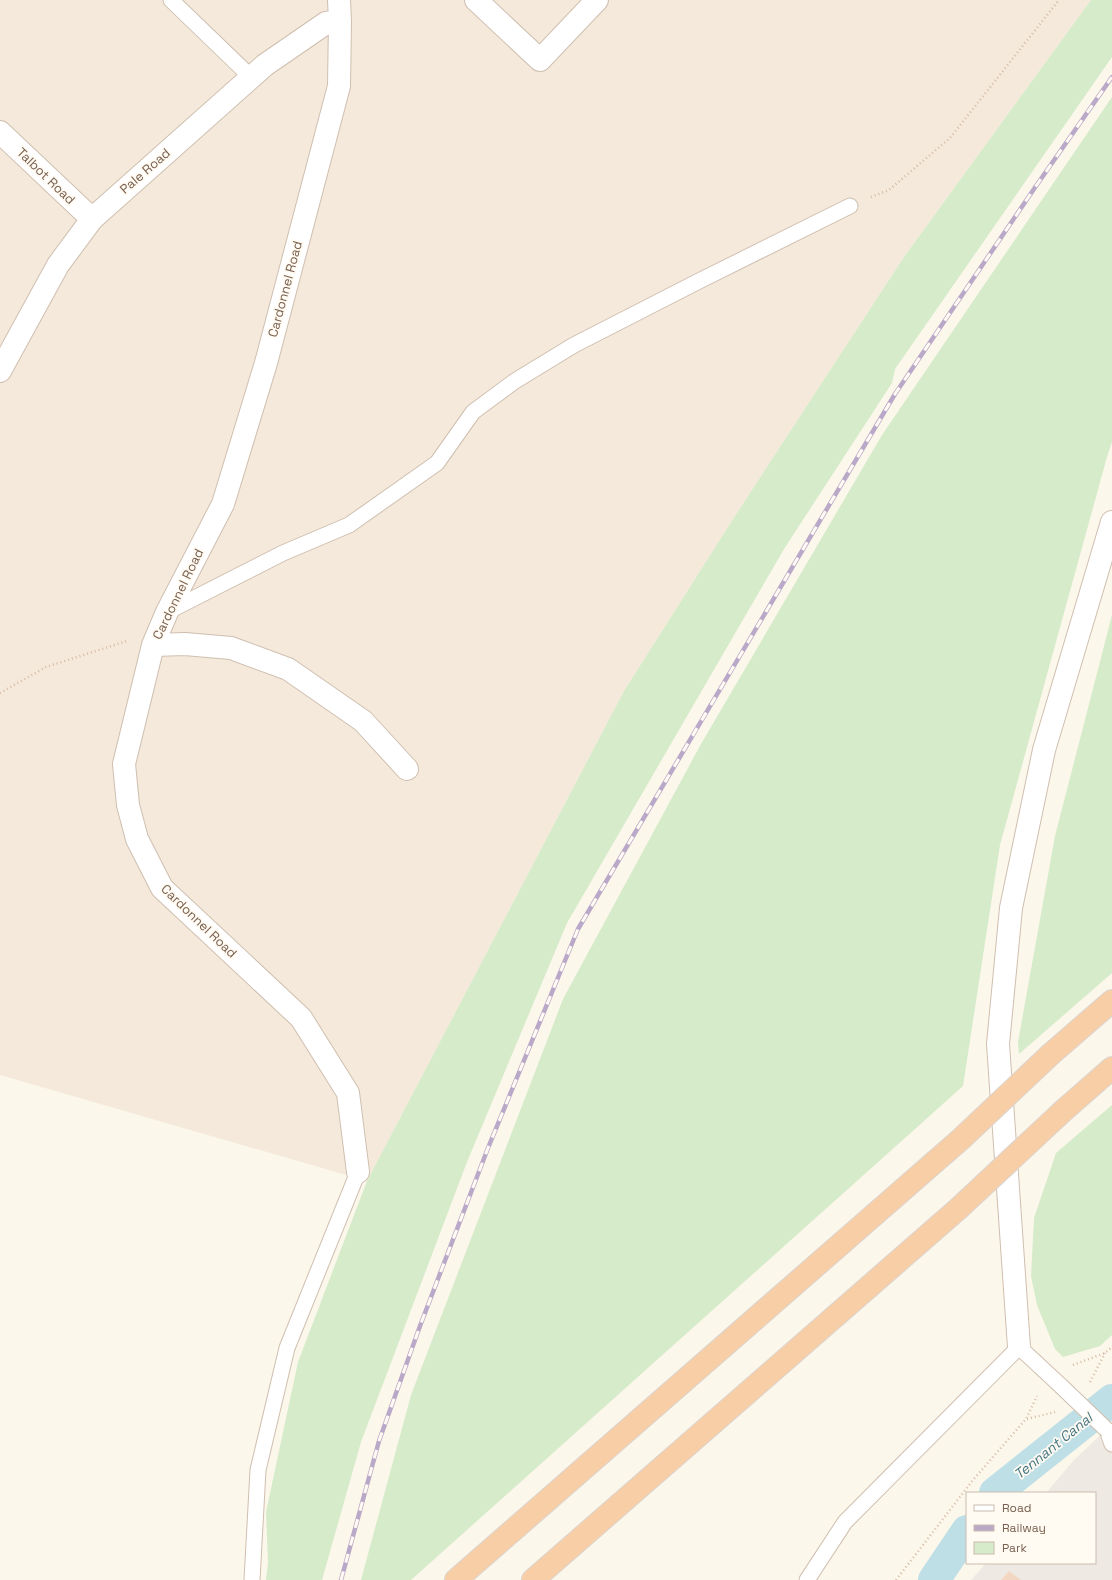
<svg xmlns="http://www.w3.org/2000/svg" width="1112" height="1580" font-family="'Space Grotesk',sans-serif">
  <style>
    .residential { fill: #f4e9da }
    .industrial { fill: #eee9e3 }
    .green { fill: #d5ebc9 }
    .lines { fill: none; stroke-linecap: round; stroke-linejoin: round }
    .canal { stroke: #bfdfe7; stroke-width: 32 }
    .building { fill: #f2d8c3 }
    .service-casing { stroke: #cfbfb0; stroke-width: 17 }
    .minor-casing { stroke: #cfbfb0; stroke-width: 24 }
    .trunk-casing { stroke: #dcd5d1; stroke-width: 24 }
    .path { stroke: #d7bba5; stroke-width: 2.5; stroke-dasharray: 1 3; stroke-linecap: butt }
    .service { stroke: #fff; stroke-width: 15 }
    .minor { stroke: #fff; stroke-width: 22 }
    .trunk { stroke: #f7cea5; stroke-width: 22 }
    .rail-casing { stroke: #baa8c8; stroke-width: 4.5 }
    .rail { stroke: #fffaf2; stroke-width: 3; stroke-dasharray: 9; stroke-linecap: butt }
    .service-bridge-casing { stroke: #cfbfb0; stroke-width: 17; stroke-linecap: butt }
    .trunk-bridge-casing { stroke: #dcd5d1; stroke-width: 24; stroke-linecap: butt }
    .service-bridge { stroke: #fff; stroke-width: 15 }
    .trunk-bridge { stroke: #f7cea5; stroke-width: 22 }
    .labels { text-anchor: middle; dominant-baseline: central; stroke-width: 3.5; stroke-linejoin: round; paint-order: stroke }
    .street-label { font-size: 13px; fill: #785f4e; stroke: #fffaf2 }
    .water-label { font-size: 14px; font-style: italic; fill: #447683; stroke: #fffaf2 }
  </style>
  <rect width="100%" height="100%" fill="#fcf7eb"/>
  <path class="residential" d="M0,0H1091L904,257L735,516L624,691L367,1181L0,1075Z"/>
  <path class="industrial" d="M1112,1424V1580H971L986,1563H1095V1493H1046L1074,1460Z"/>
  <path class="green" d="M1091,0H1112V57L895,369L892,383L784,549L567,923L467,1162L361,1442L322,1580H266L268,1563L266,1512L298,1362L367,1181L624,691L735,516L904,257Z
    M1112,97V442L1107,457L1000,845L963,1086L411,1580H361L411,1395L563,999L701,744L882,435Z
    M1112,615V973L1019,1054L1018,1042L1055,836Z
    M1112,1105V1335L1100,1346L1063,1357L1055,1349L1037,1305L1031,1276L1034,1218L1056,1153Z"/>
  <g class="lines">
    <path class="canal" d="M995,1493L1112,1400
      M934,1580L967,1531"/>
  </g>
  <path class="building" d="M1009,1571L1021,1580H1001Z"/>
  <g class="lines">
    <defs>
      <path id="service" d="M171,0L251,77
        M167,612L283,553L349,525L437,463L473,412L515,381L574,345L699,281L850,206
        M1107,1430L1112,1444
        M252,1580L258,1470L287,1348L358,1172
        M807,1580L845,1522L1019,1347L1061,1386"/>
      <path id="minor" d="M339,0L340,21L339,86L266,363L223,504L167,612L153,645L124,764L128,805L137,839L162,888L301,1018L348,1093L358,1172
        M476,0L540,60L597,0
        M0,132L92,219
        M0,371L58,265L92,219L265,65L326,23L340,21
        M153,645L185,644L231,648L288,669L363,721L407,769
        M1019,1347L998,1044L1011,908L1044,750L1112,522"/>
      <path id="trunk" d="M1051,1054L1112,1001
        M1063,1111L1112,1068
        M456,1580L961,1139
        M533,1580L958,1209"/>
    </defs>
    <use href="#service" class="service-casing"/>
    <use href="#minor" class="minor-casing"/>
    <use href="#trunk" class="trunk-casing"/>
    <path class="path" d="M871,197L889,190L950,138L1059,0
      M0,693L46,667L127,641
      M1073,1365L1105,1353L1112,1347
      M1090,1382L1105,1353
      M1027,1419L1055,1412
      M896,1580L973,1480L1026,1419L1037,1396"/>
    <use href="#service" class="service"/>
    <use href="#minor" class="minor"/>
    <use href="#trunk" class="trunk"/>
    <defs>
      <path id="rail" d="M341,1580L379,1441L420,1326L488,1148L578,929L895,394L1036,186L1112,77"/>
    </defs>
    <use href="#rail" class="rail-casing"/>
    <use href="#rail" class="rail"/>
    <defs>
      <path id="service-bridge" d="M1061,1386L1107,1430"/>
      <path id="trunk-bridge" d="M961,1139L1051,1054
        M958,1209L1063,1111"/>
    </defs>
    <use href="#service-bridge" class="service-bridge-casing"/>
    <use href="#trunk-bridge" class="trunk-bridge-casing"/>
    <use href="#service-bridge" class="service-bridge"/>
    <use href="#trunk-bridge" class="trunk-bridge"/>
  </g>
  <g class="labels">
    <g class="street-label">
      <text transform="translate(145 171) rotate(-41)">Pale Road</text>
      <text transform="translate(46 176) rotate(44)">Talbot Road</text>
      <text transform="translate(285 289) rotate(-75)">Cardonnel Road</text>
      <text transform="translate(178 594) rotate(-64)">Cardonnel Road</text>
      <text transform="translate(199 921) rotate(44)">Cardonnel Road</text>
    </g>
    <g class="water-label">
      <text transform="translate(1053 1446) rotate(-39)">Tennant Canal</text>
    </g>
  </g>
  <rect x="966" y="1492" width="130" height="72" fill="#fffaf2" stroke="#c9bcb0"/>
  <rect x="974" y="1505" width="20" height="6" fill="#ffffff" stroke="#c9bcb0"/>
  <text x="1002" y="1512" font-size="12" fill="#785f4e">Road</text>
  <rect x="974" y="1525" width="20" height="6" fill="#baa8c8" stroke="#c9bcb0"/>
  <text x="1002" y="1532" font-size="12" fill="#785f4e">Railway</text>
  <rect x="974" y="1542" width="20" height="12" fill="#d5ebc9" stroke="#c9bcb0"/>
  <text x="1002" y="1552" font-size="12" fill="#785f4e">Park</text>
</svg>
